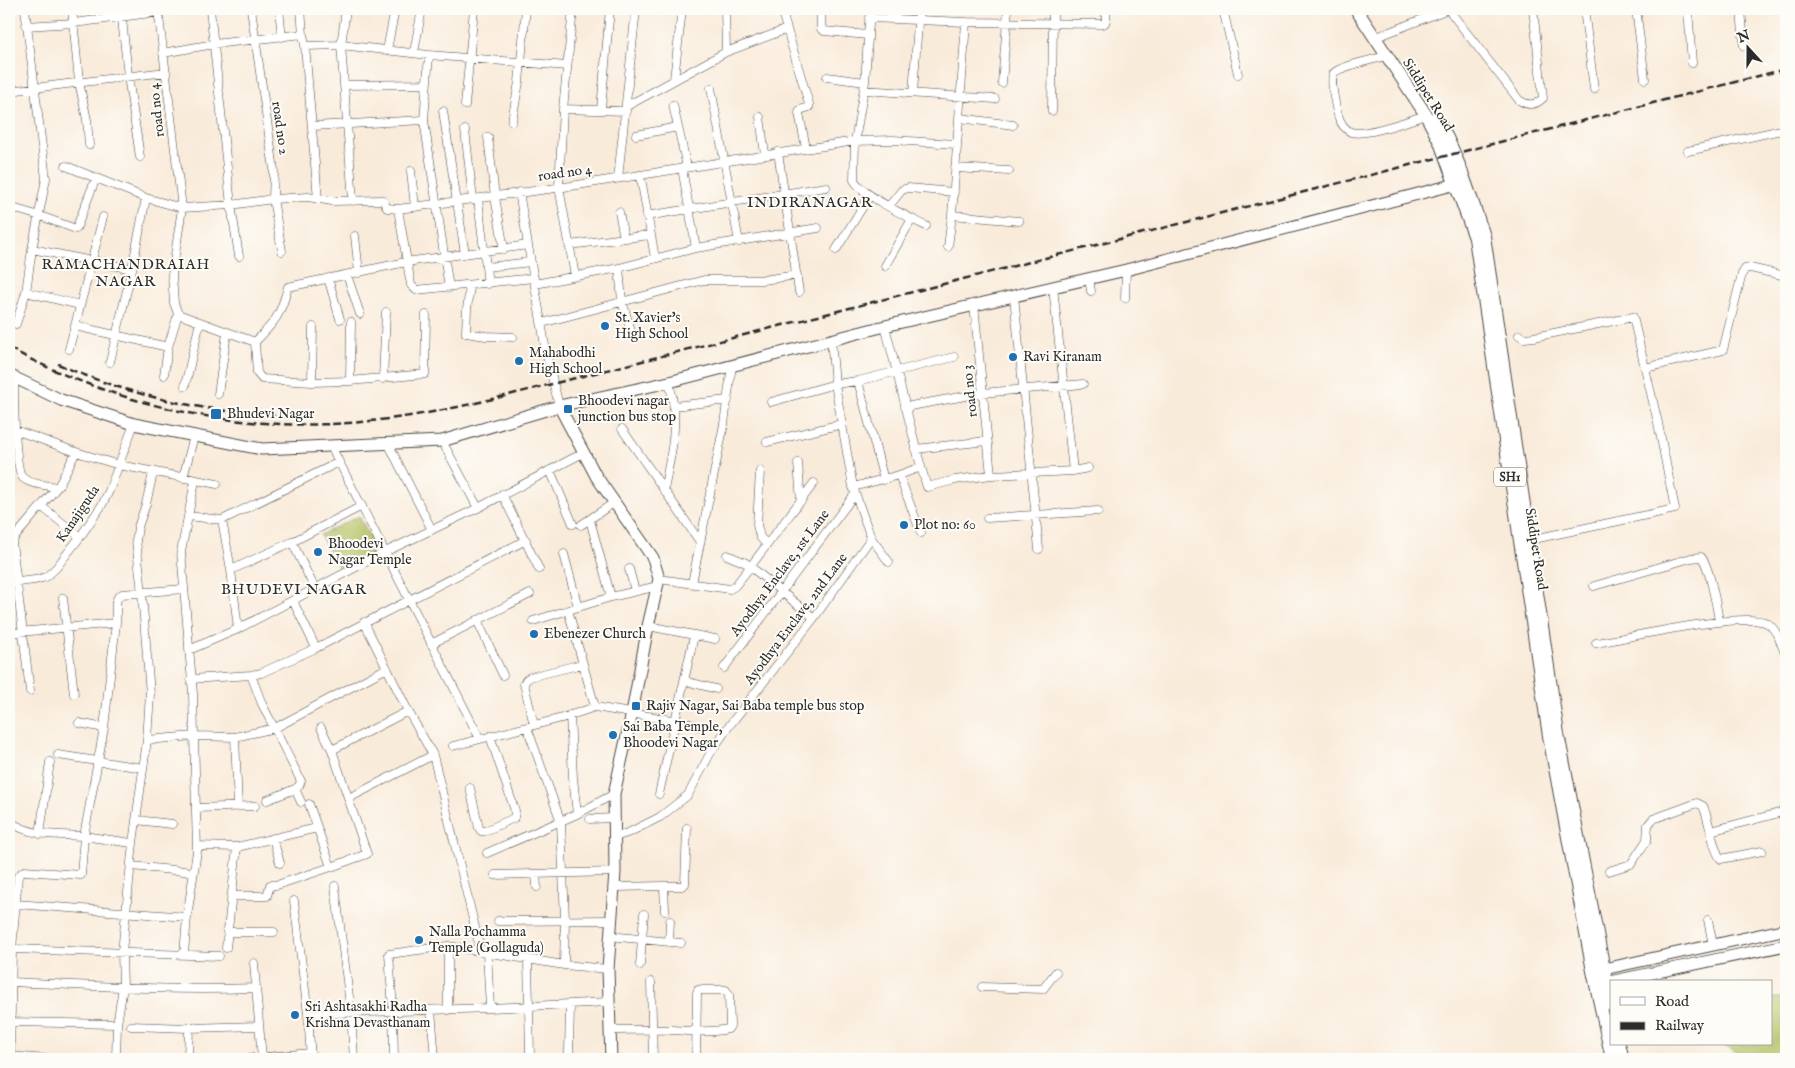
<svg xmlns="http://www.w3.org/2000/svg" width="1795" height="1068" font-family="'IM FELL English',serif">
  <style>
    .green { fill: #b3c062; stroke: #6f7646 }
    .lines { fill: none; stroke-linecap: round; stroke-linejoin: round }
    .street-casing { stroke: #4a4845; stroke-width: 9 }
    .secondary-casing { stroke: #4a4845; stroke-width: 13 }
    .primary-casing { stroke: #4a4845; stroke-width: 14 }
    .street { stroke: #fff; stroke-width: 8 }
    .secondary { stroke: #fff; stroke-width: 11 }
    .primary { stroke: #fff; stroke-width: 12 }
    .rail { stroke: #2b2b2b; stroke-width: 2.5; stroke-dasharray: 8 4; stroke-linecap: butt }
    .poi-dot { fill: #1f6fb2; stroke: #fdfcf7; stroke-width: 2 }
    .labels { text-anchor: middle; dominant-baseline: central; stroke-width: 4; stroke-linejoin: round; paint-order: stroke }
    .shield { fill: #fdfcf7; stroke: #6a6a68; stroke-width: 1 }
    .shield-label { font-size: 12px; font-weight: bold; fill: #2b2b2b }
    .street-label { font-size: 14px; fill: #2b2b2b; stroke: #fdfcf7 }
    .poi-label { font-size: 14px; fill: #2b2b2b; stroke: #fdfcf7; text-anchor: start }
    .neighbourhood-label { font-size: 15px; letter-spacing: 1px; fill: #2b2b2b; stroke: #fdfcf7 }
  </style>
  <rect width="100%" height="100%" fill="#fdfcf7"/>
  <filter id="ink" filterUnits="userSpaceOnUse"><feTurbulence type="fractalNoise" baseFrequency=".02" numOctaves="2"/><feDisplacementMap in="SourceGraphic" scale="10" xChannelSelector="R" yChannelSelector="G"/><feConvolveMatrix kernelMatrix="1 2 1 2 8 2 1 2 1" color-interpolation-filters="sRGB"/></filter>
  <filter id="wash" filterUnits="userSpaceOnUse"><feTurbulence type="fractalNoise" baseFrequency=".0096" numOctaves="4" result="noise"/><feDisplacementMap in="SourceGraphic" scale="20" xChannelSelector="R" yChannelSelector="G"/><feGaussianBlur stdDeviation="1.12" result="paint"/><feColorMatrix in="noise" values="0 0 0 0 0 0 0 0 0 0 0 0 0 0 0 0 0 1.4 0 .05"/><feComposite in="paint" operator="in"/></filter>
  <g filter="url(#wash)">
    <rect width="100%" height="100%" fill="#f9ebda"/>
    <path class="green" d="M359,516L376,549L339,568L320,535Z
      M1771,998H1783L1786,1001V1053L1749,1059L1723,1045L1771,1044Z"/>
  </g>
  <g filter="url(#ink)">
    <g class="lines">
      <defs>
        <path id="street" d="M72,9L79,82L87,120L89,145
          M121,9L128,76L140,157
          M158,9L182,208L172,275L174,303L178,314L168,347L164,375
          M210,9L231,205L239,256
          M251,9L274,170L273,199L282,251
          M279,9L282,37
          M301,9L303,34
          M346,9L341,45L353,201
          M573,9L563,109L559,187L575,276
          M725,9L726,52
          M781,9L809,104V107L800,110L799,113L806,148
          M821,9V29L824,31L868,35
          M870,9L865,82L855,141L854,180C863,196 908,217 926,226
          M1223,9L1238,74
          M1448,9L1519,100C1528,106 1535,106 1543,98L1533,9
          M1584,9L1594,89
          M1636,9L1645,79
          M1688,9L1692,63
          M1741,9L1744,46
          M869,18L966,22L1102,24L1105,23L1106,20V9
          M26,26L74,23L158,12
          M1382,35L1448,9
          M305,46L318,199
          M387,50L395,9
          M414,52L422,9
          M163,53L214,44L303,34L305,46L341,45L429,55L567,66
          M429,55L424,120L449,288
          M1386,56C1376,59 1340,66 1334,73C1329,78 1336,110 1339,118C1341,124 1346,130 1351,132C1365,137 1410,120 1426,115
          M827,77L865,82
          M674,79L682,9
          M1002,83L1008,9
          M344,85L426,84
          M711,88L739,242
          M864,90L995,99
          M9,91L166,72
          M913,93L919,9
          M465,105L474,9
          M673,105L687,167
          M627,106L726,52L787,29
          M563,109L626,111
          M601,109L610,9
          M443,111L465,254
          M1052,111L1053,9
          M760,117L765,155
          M960,118L1013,125
          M512,121L519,82L526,9
          M313,126L424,120
          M465,130L473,200
          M636,135L678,127
          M488,137L495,197L504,249
          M1688,151L1786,129
          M778,152L799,292
          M66,166L146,198L182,208L231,205L273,199L308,197L332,201L383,200L387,208L398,209L571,186L855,141L893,140L956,144
          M682,168L696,248
          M955,168L1009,171
          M411,171L415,207
          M639,175L642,184L655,258
          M618,178L636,9
          M519,192L547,357L559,406
          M478,199L488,284
          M889,206L902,190L908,188L954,192
          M9,207L40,216L76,229L96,178
          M398,209L411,285L416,290L534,278
          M619,212L624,238
          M952,215L1019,221
          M646,216L826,187
          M355,236L359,273
          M569,245L650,235
          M948,247L952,215L966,22
          M32,249L132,269
          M836,250L870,195
          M885,266L912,219
          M486,267L531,262
          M619,268L622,301L631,331
          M347,275L360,314
          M328,278L340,319
          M1089,278L1091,291
          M535,284L619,268L696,248L818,228
          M470,286L467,309L466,333L486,336L513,337
          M1053,287L1073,471
          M26,292L80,305
          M1014,296L1039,549
          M1125,298L1126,270
          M974,305L991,475
          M178,314L255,342L257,373L262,379L312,382L350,381L425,374L426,315
          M542,323L704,280H763L797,275
          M16,324L26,292L32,249L46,179L25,9
          M75,326L168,347
          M885,326L921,467L927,487L955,480L991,475L1073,471L1088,468
          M1519,335L1524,338L1534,337L1633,317L1658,423L1675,509L1529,540
          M831,339L835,384L853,487L871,538L889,562
          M255,342C276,321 280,316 288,287L406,262L528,245
          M69,349L103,217
          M110,362L132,269L146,198
          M1645,368L1723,350L1742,274L1745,269L1750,268L1786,276
          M14,378C14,394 14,470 23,478C31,485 47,485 57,487
          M383,379L386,312
          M350,381L351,322
          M858,381L884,480
          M312,382L313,327
          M185,386L200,322
          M218,394L227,333
          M771,402L835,384L858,381L954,357
          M674,406L728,400
          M905,407L982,393L1083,384
          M622,429L700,542
          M15,430L76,452
          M442,441L478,508
          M767,442L842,424
          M389,445L432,530
          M331,446L480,739
          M916,449L987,441
          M798,463L801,501
          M550,470L573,524
          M760,471L757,525L760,537L767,545
          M899,475L921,533
          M183,478L194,436
          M853,487L899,475L921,467
          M664,490C669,464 676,436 674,409C673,400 671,390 669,382
          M502,494L539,569
          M41,506L80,537
          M188,516L222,520L231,570L238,629
          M987,518L1098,511
          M222,520L339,462
          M590,520L611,597
          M581,525L615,502
          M292,542L315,589
          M564,554L578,607
          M727,555L746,563L814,618
          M629,569L635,591
          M231,570L292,542L362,506
          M659,579L730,589L735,586L750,567L814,483
          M9,583L35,580L46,577L56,568L80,537L102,505L109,491L134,424
          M692,583L724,424L732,365
          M1594,586L1691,558L1701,557C1709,564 1717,608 1719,621
          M63,598L74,694
          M293,601L316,648
          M568,610L595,707
          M477,620L503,675
          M533,621L611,597L658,586
          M648,626L715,639
          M9,633L116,623
          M1596,643C1627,638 1745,611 1767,623C1777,629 1782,646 1786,656
          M431,644L530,594
          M189,650L238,629L385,552L478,508L583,453
          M724,668L855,494
          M251,675L262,704L301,781L299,786L295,789L267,800
          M191,679L251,675L261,673L316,648L526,540
          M685,681L716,689
          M30,691L12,543L15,537L59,485L76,452L119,465L217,484
          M570,715L573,778L577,814
          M79,723L104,728
          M534,725L524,684L526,680L530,677L582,664
          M527,727L561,822L565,920L564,965
          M321,728L332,750L367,854L331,867
          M235,737L238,807
          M147,740L194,736L235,737L275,728L387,668
          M453,746L562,718L595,707L677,721L702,727
          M332,750L408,711
          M58,755L143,768
          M433,755L481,952
          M470,788L479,828L481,831H485L514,818L515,811L490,736
          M295,789L301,802
          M659,794L694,636
          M349,798L433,755L408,711L364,622
          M196,808L255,806
          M590,819L614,818
          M136,820L172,824
          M9,821C31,837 56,834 83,836C99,838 116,841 133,843
          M1711,831L1786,811
          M40,834L50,762
          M615,837L630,832L660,817L688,795L711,752L729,726L814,618L871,538
          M273,838L280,863
          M197,846L237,847L317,828
          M487,853L577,814L614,794
          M131,866L194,872
          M1609,871L1631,864L1647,840L1648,825L1653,819L1697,803L1703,806C1709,818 1713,851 1721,859L1762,851
          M536,874L537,887
          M495,875L615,872
          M335,886L351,1013L354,1059
          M664,886H682L685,884L687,828
          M615,887L664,886L665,911
          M231,896H267L270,885H277L331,867L309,804
          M294,901L308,1014L311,1059
          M16,904L187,917
          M1708,920L1713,945
          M498,921L612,920
          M227,932H274
          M609,936L681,943
          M669,942L670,921
          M226,948L237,847
          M12,949L219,956
          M487,953L490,1008
          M184,954L187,917L197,851L193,694L181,552L195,481
          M528,959L530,1056L528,1059
          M254,963L262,1059
          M640,965L644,914
          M11,982C92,986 173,991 255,988
          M651,982L653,1059
          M982,987L1043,989L1056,972
          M431,1010L435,1059
          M448,1010V946
          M308,1014L490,1008L608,1002
          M9,1022L117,1024
          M131,1026L189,1028L259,1026
          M609,1030C630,1030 652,1029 673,1030C691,1031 711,1033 728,1029L730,1026L729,995L726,990H698L697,993L696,1059
          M569,1053L570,1005
          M9,1056L47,1059
          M10,1059L12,949L18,876L24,871L81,875L84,836L104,728L116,623V602L118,597L122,594L184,589
          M116,1059L117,1024L123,987L122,952L133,843L147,740L150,694L142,593L136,540L138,527L146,504L153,473
          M188,1059L189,1028
          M244,1059L311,1053
          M394,1059L393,1010L389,954L448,946L564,965L608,969"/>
        <path id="secondary" d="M9,375L61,400L134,424L262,449L442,441L559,406L669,382L885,326L1126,270L1464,182
          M559,406L596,476L653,558L659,579L648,626L632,713L614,794L615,872L608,969L611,1059
          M1595,971L1786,929
          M1600,984L1786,945"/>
        <path id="primary" d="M1356,9L1426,115L1440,142L1475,238L1549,736L1593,971L1612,1059
          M1436,118C1458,154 1470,196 1484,236L1558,734L1611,1005
          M1619,1044L1623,1059"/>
      </defs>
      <use href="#street" class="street-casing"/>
      <use href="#secondary" class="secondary-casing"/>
      <use href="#primary" class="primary-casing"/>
      <use href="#street" class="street"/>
      <use href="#secondary" class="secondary"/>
      <use href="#primary" class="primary"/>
      <path class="rail" d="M9,348C118,407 246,435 370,421C413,417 455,408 497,398L1786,69
        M58,364C129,396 209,413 286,416"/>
    </g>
  </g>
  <g class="poi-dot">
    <circle cx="605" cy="326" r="5"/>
    <circle cx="1013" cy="357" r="5"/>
    <circle cx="519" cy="361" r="5"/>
    <rect x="563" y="404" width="10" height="10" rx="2.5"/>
    <rect x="210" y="408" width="12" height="12" rx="2.5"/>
    <circle cx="904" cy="525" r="5"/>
    <circle cx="318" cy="552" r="5"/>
    <circle cx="534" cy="634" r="5"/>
    <rect x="631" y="701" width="10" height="10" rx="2.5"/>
    <circle cx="613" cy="735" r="5"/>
    <circle cx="419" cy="940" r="5"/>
    <circle cx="295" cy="1015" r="5"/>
  </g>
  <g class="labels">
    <rect class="shield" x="1494" y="467.5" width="32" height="19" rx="4"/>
    <g class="shield-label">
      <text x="1510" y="477">SH1</text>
    </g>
    <g class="street-label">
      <text transform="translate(1428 95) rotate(58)">Siddipet Road</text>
      <text transform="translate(157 110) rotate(-96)">road no 4</text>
      <text transform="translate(280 128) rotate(82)">road no 2</text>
      <text transform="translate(565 173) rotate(-8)">road no 4</text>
      <text transform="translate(970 391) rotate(-96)">road no 3</text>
      <text transform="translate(78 514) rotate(-56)">Kanajiguda</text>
      <text transform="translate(1536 549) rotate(81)">Siddipet Road</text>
      <text transform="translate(780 573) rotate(-53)">Ayodhya Enclave, 1st Lane</text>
      <text transform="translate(796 619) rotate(-53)">Ayodhya Enclave, 2nd Lane</text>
    </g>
    <g class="poi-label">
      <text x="615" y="318">St. Xavier's<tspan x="615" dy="16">High School</tspan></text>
      <text x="529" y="353">Mahabodhi<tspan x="529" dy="16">High School</tspan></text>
      <text x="1023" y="357">Ravi Kiranam</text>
      <text x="578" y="401">Bhoodevi nagar<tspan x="578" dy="16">junction bus stop</tspan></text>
      <text x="227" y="414">Bhudevi Nagar</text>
      <text x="914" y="525">Plot no: 60</text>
      <text x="328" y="544">Bhoodevi<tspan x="328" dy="16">Nagar Temple</tspan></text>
      <text x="544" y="634">Ebenezer Church</text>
      <text x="646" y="706">Rajiv Nagar, Sai Baba temple bus stop</text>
      <text x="623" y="727">Sai Baba Temple,<tspan x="623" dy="16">Bhoodevi Nagar</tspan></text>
      <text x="429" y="932">Nalla Pochamma<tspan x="429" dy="16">Temple (Gollaguda)</tspan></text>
      <text x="305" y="1007">Sri Ashtasakhi Radha<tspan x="305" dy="16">Krishna Devasthanam</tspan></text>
    </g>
    <g class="neighbourhood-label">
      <text x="810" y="202">INDIRANAGAR</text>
      <text x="126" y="264">RAMACHANDRAIAH<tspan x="126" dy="17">NAGAR</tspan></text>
      <text x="294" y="589">BHUDEVI NAGAR</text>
    </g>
  </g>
  <rect width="1795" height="1068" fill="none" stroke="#fdfcf7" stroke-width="30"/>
  <rect x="1610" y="980" width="162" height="65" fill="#fdfcf7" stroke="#a9a8a5"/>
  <rect x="1620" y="997" width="25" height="8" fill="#ffffff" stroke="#a9a8a5"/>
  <text x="1655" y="1006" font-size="15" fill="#2b2b2b">Road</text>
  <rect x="1620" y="1022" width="25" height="8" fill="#2b2b2b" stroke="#a9a8a5"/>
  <text x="1655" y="1030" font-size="15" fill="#2b2b2b">Railway</text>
  <g transform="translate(1748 48) rotate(339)" stroke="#fdfcf7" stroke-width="4" paint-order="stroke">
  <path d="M0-4L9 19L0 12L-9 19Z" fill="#2b2b2b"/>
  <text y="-8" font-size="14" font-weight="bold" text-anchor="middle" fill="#2b2b2b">N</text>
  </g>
</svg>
